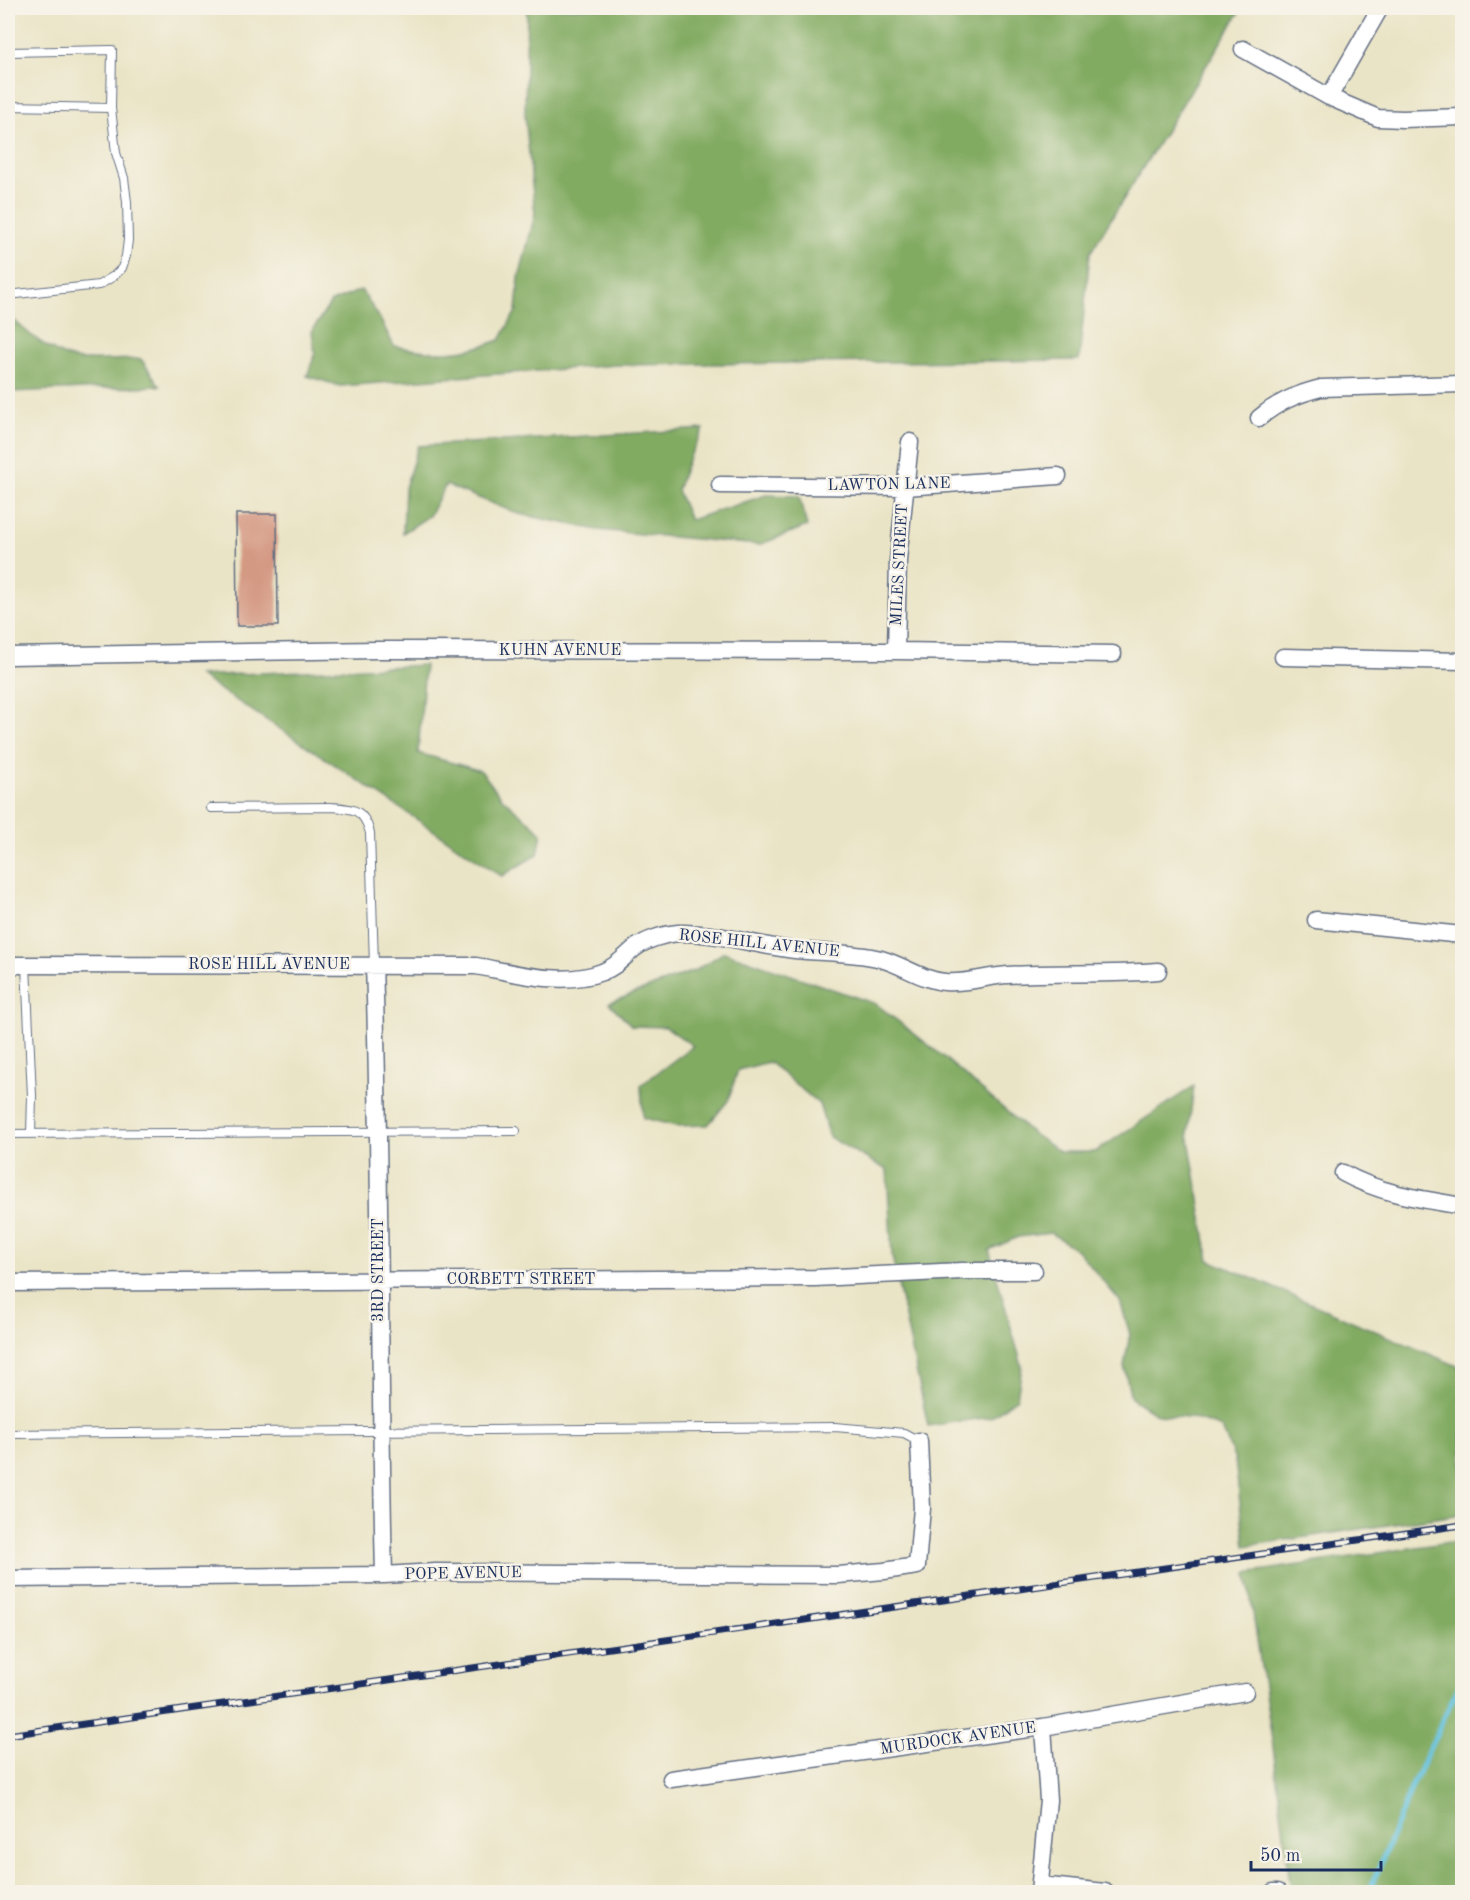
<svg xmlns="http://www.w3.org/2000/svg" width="1470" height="1900" font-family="'Old Standard TT',serif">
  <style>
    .forest { fill: #82ab62; stroke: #4e6d60; stroke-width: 1.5 }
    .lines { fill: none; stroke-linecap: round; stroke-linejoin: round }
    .stream { stroke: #62c2e0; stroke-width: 5 }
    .building { fill: #d49983 }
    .service-casing { stroke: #636e82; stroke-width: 10 }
    .minor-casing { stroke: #636e82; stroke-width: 19 }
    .service { stroke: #fff; stroke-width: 8 }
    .minor { stroke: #fff; stroke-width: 16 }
    .rail-casing { stroke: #1b2f5e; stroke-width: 7 }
    .rail { stroke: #f7f3e8; stroke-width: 4.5; stroke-dasharray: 14; stroke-linecap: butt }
    .labels { text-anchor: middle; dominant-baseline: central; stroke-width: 5; stroke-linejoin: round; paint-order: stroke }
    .street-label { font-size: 16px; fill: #1b2f5e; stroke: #f7f3e8 }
  </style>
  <rect width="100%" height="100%" fill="#f7f3e8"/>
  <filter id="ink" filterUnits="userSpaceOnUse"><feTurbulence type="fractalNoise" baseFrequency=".0167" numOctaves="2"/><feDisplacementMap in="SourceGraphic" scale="12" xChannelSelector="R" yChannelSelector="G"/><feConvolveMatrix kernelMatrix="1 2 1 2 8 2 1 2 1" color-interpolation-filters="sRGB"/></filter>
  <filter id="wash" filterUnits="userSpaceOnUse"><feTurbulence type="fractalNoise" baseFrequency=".008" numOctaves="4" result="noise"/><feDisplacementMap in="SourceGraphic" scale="24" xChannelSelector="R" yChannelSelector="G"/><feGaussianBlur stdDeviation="1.35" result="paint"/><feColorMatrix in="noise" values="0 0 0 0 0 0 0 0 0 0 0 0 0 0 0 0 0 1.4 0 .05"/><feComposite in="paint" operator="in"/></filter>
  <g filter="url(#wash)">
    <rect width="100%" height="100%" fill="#eae4c6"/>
    <path class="forest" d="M527,8H1242L1090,253L1079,360L616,365L340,386L307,376L315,354L312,331L331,302L361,290L379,317L394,346C438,354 457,356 500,340L516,311L519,278L535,214L525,115Z
      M8,314C24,331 51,353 74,359C88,362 125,359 141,359L160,386L8,392Z
      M704,429L688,460L677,490L690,520L766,495L799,496L807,526L759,545L598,530L519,514L446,485L429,516L403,533L405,488L418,446Z
      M425,665L418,753L481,771L501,797L542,833L538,854L502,876L317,753L199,676Z
      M724,952L876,1004L940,1054L1033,1134L1060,1152H1095L1194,1086L1188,1133L1209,1260L1462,1368V1514L1245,1546L1235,1460L1222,1428L1190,1417L1158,1415L1131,1398L1124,1366L1130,1334L1120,1301L1077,1250L1051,1233L1018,1237L989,1250L1022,1366L1017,1398L991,1417L928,1426L892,1256L887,1170L829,1137L819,1104L769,1062L738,1070L728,1101L708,1125L676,1126L643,1118L641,1085L693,1046L666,1027L632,1026L609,1003L696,970Z
      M1462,1540V1892H1291L1273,1747L1247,1573Z"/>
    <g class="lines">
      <path class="stream" d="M1369,1892L1413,1784L1462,1679"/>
    </g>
    <g id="blocks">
      <path class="building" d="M236,514H277L278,626H237Z"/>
    </g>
  </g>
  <g filter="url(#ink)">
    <use href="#blocks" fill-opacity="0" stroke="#636e82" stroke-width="1.5"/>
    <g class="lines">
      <defs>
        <path id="service" d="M8,52L112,50L111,108L8,106
          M8,295L99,285L114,276L122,268L126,256L128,240L127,202L124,178L116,153L111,108
          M211,808L330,807C353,808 364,809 370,833L374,965
          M26,965L32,1096L31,1134
          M8,1134L516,1131
          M8,1434L835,1427L904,1433L919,1441"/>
        <path id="minor" d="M1243,49L1329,97L1378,118L1403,119L1462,117
          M1329,97L1380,8
          M1259,418C1278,402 1297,394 1321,388L1462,384
          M720,485L905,487L1058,476
          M896,651L898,560L910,442
          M8,656L377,650L896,651L1113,654
          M1283,657L1462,661
          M1316,920L1462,935
          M8,965L476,966C516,973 563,987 602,972C616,967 624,957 635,948C646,940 664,934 678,933C717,932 756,946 795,950C823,953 853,952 881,959C903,965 922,980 945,982C966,984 987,976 1008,975C1058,972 1108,975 1158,971
          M374,965C381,1168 379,1372 384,1575
          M1343,1173C1381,1194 1421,1199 1462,1206
          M8,1283L815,1278L962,1271H1034
          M8,1579L384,1575L436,1572L838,1575L884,1571L917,1566L922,1508L919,1441
          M671,1779L1043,1727L1245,1692
          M1040,1885L1105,1892
          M1039,1892L1048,1800L1043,1727
          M1273,1892H1278"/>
      </defs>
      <use href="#service" class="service-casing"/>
      <use href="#minor" class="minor-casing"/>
      <use href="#service" class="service"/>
      <use href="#minor" class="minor"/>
      <defs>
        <path id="rail" d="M8,1735L1462,1525"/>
      </defs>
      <use href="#rail" class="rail-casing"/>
      <use href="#rail" class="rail"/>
    </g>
  </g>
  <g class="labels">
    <g class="street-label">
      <text transform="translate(889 485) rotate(-1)">LAWTON LANE</text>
      <text transform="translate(900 565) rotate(-87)">MILES STREET</text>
      <text x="560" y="651">KUHN AVENUE</text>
      <text transform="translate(759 944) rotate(6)">ROSE HILL AVENUE</text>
      <text x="269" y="965">ROSE HILL AVENUE</text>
      <text transform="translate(379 1270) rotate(-90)">3RD STREET</text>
      <text x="521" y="1280">CORBETT STREET</text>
      <text transform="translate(463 1574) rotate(-1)">POPE AVENUE</text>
      <text transform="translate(958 1739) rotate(-8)">MURDOCK AVENUE</text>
    </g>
  </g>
  <rect width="1470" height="1900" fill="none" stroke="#f7f3e8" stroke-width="30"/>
  <path d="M1251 1861v9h130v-9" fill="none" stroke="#1b2f5e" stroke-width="3"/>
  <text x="1260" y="1861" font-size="18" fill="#1b2f5e" stroke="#f7f3e8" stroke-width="4.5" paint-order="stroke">50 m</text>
</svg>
